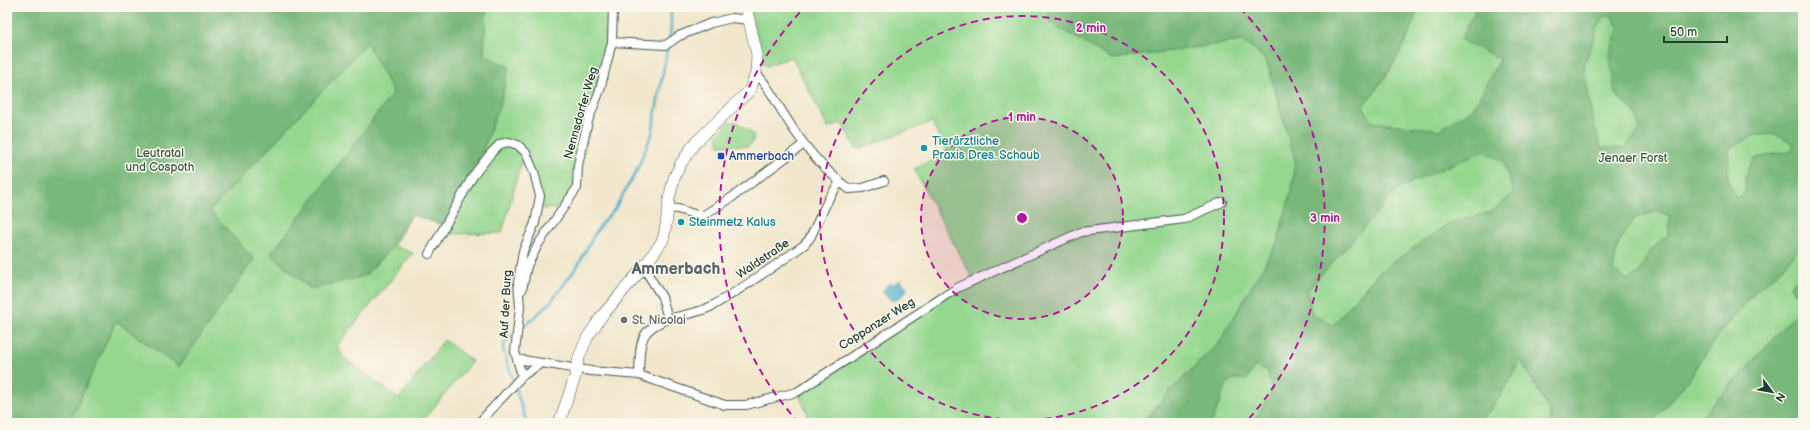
<svg xmlns="http://www.w3.org/2000/svg" width="1810" height="430" font-family="'Balsamiq Sans',sans-serif">
  <style>
    .green { fill: #95d78f; stroke: #5a8a62 }
    .forest { fill: #78b87a; stroke: #4c7a57; fill-rule: evenodd }
    .water { fill: #4db0cc; stroke: #367680 }
    .lines { fill: none; stroke-linecap: round; stroke-linejoin: round }
    .stream { stroke: #4db0cc; stroke-width: 2.5 }
    .street-casing { stroke: #3f564b; stroke-width: 10 }
    .secondary-casing { stroke: #3f564b; stroke-width: 12 }
    .street { stroke: #fff; stroke-width: 8 }
    .secondary { stroke: #fff; stroke-width: 11 }
    .ring { fill: none; stroke: #b5179e; stroke-width: 2; stroke-dasharray: 7 5 }
    .culture-dot { fill: #0f9aa8; stroke: #fbf7ec; stroke-width: 1.5 }
    .transit-dot { fill: #1a4fb4; stroke: #fbf7ec; stroke-width: 1.5 }
    .worship-dot { fill: #6b7280; stroke: #fbf7ec; stroke-width: 1.5 }
    .labels { text-anchor: middle; dominant-baseline: central; stroke-width: 3; stroke-linejoin: round; paint-order: stroke }
    .street-label { font-size: 12px; fill: #1f3d34; stroke: #fbf7ec }
    .culture-label { font-size: 12px; fill: #0d838f; stroke: #fbf7ec; text-anchor: start }
    .park-label { font-size: 12px; fill: #375c46; stroke: #fbf7ec }
    .transit-label { font-size: 12px; fill: #164399; stroke: #fbf7ec; text-anchor: start }
    .worship-label { font-size: 12px; fill: #5b616d; stroke: #fbf7ec; text-anchor: start }
    .district-label { font-size: 16px; font-weight: bold; fill: #56646e; stroke: #fbf7ec }
    .centre { fill: #b5179e; stroke: #fbf7ec; stroke-width: 2 }
    .ring-label { font-size: 12px; text-anchor: middle; font-weight: bold; fill: #b5179e; stroke: #fbf7ec; stroke-width: 3; stroke-linejoin: round; paint-order: stroke }
  </style>
  <rect width="100%" height="100%" fill="#fbf7ec"/>
  <filter id="ink" filterUnits="userSpaceOnUse"><feTurbulence type="fractalNoise" baseFrequency=".025" numOctaves="2"/><feDisplacementMap in="SourceGraphic" scale="8" xChannelSelector="R" yChannelSelector="G"/><feConvolveMatrix kernelMatrix="1 2 1 2 8 2 1 2 1" color-interpolation-filters="sRGB"/></filter>
  <filter id="wash" filterUnits="userSpaceOnUse"><feTurbulence type="fractalNoise" baseFrequency=".012" numOctaves="4" result="noise"/><feDisplacementMap in="SourceGraphic" scale="16" xChannelSelector="R" yChannelSelector="G"/><feGaussianBlur stdDeviation="0.9" result="paint"/><feColorMatrix in="noise" values="0 0 0 0 0 0 0 0 0 0 0 0 0 0 0 0 0 1.4 0 .05"/><feComposite in="paint" operator="in"/></filter>
  <g filter="url(#wash)">
    <rect width="100%" height="100%" fill="#f2e7cc"/>
    <path class="green" d="M7,7H470L364,276L393,246L413,253L337,346L344,358L399,399L444,340L472,361L421,423H7Z
      M486,7H613L612,42L575,188L556,209L541,208L525,149L502,233L451,234L500,104L509,67L484,55Z
      M750,7H1047L1051,23L1112,59L1241,41L1255,49L1267,62L1295,160L1293,184L1278,241L1219,343L1177,384L1142,423H807V412L798,393L944,297L975,283L914,169L947,153L932,122L857,149L841,123L828,128L792,57L766,66L763,63Z
      M1418,7H1527L1523,16L1473,110L1439,130L1372,122L1363,106C1388,76 1408,45 1418,7Z
      M1549,7H1803V225L1501,329L1392,423H1173L1319,239L1471,135Z
      M729,122H737L754,135L752,143L748,146L719,145L717,137Z
      M1801,244H1803V272L1791,286L1795,293L1803,298V306L1696,423H1655V419L1690,378L1715,339L1755,292L1781,269Z
      M1521,360L1547,406L1552,423H1475C1493,413 1510,378 1521,360Z"/>
    <path class="forest" d="M7,7H486L484,55L509,67L500,104L482,152L443,225L412,215L393,246L364,276L310,289L271,254L393,93L367,43L210,211L254,259L179,367L116,321L69,423H7Z
      M1047,7H1418C1408,46 1387,75 1363,106L1372,122L1439,130L1473,109L1500,59L1461,40L1476,8L1523,16L1527,7H1803V244L1781,269L1755,292L1715,339L1690,378L1655,419V423H1552L1547,406L1521,360C1509,378 1494,413 1475,423H1253L1272,392L1268,371L1255,366L1247,379H1232L1227,383L1213,419L1210,423H1142L1177,384L1219,343L1278,241L1293,184L1295,160L1267,62L1255,49L1241,41L1112,59L1051,23ZM1612,16L1618,27L1610,55L1615,94L1635,112L1640,129L1625,148H1601L1592,117L1584,65L1602,17ZM1776,134L1794,144L1791,152L1777,153L1754,159L1745,176V194L1736,198L1728,181L1729,149L1755,135ZM1482,151L1503,161L1514,193L1491,212L1446,225L1379,272L1333,325L1312,315L1307,291L1399,188ZM1657,211L1670,216L1668,236L1659,242L1646,257L1640,272L1627,280L1613,270L1619,242L1635,218Z
      M1803,272V298L1795,293L1791,286Z
      M1803,306V423H1696Z"/>
    <path class="water" d="M900,280L907,287L906,292L895,301L891,300L882,292L888,284H894Z"/>
    <g class="lines">
      <path class="stream" d="M669,40L671,28V7
        M519,331L549,304L577,267L593,237L602,223L614,210L636,172L652,134L668,45
        M514,382L503,350L504,344L514,334
        M515,387L527,423"/>
    </g>
  </g>
  <g filter="url(#ink)">
    <g class="lines">
      <defs>
        <path id="street" d="M612,42L666,45L679,36L711,23L732,18L749,20
          M756,73C769,86 775,101 785,116C802,144 824,170 849,189L863,188L884,181
          M668,208L678,209L697,215H704L731,198L804,144
          M429,254L473,176L491,153L500,144L509,142L518,145L526,153L534,172L540,196L535,223L523,251L518,282L520,307L515,352L522,376
          M644,268L662,297L668,319
          M522,290L527,266L539,243L577,188L578,165L588,121L600,90L612,42L613,7
          M517,359L591,371L639,375L725,405H746L797,392L957,288L1081,232L1184,219L1222,202
          M639,375C640,362 638,340 648,331C665,314 692,317 712,306C744,288 774,266 804,245L810,238L829,198L840,182
          M479,423L522,376L540,364"/>
        <path id="secondary" d="M559,423L575,377L579,357L587,338L601,317L646,264L663,240L666,225L669,199L674,178L680,165L694,144L750,90L756,73L757,55L746,7"/>
      </defs>
      <use href="#street" class="street-casing"/>
      <use href="#secondary" class="secondary-casing"/>
      <use href="#street" class="street"/>
      <use href="#secondary" class="secondary"/>
    </g>
  </g>
  <circle cx="1022" cy="218" r="101" fill="#b5179e" fill-opacity=".12"/>
  <g class="ring">
    <circle cx="1022" cy="218" r="101"/>
    <circle cx="1022" cy="218" r="202"/>
    <path d="M799 423A303 303 0 0 1 804 8M1240 8A303 303 0 0 1 1245 423"/>
  </g>
  <g class="culture-dot">
    <circle cx="924" cy="148" r="4"/>
    <circle cx="681" cy="222" r="4"/>
  </g>
  <rect class="transit-dot" x="717" y="152" width="8" height="8" rx="2"/>
  <circle class="worship-dot" cx="624" cy="320" r="4"/>
  <g class="labels">
    <g class="street-label">
      <text transform="translate(581 113) rotate(-74)">Nennsdorfer Weg</text>
      <text transform="translate(763 259) rotate(-34)">Waldstraße</text>
      <text transform="translate(506 304) rotate(-87)">Auf der Burg</text>
      <text transform="translate(877 324) rotate(-32)">Coppanzer Weg</text>
    </g>
    <g class="culture-label">
      <text x="932" y="141">Tierärztliche<tspan x="932" dy="14">Praxis Dres. Schaub</tspan></text>
      <text x="689" y="222">Steinmetz Kalus</text>
    </g>
    <g class="park-label">
      <text x="160" y="153">Leutratal<tspan x="160" dy="14">und Cospoth</tspan></text>
      <text x="1633" y="158">Jenaer Forst</text>
    </g>
    <g class="transit-label">
      <text x="729" y="156">Ammerbach</text>
    </g>
    <g class="worship-label">
      <text x="632" y="320">St. Nicolai</text>
    </g>
    <g class="district-label">
      <text x="676" y="269">Ammerbach</text>
    </g>
  </g>
  <circle cx="1022" cy="218" r="6" class="centre"/>
  <g class="ring-label">
    <text x="1091" y="32">2 min</text>
    <text x="1022" y="121">1 min</text>
    <text x="1325" y="222">3 min</text>
  </g>
  <rect width="1810" height="430" fill="none" stroke="#fbf7ec" stroke-width="24"/>
  <g transform="translate(1772 392) rotate(122)" stroke="#fbf7ec" stroke-width="3" paint-order="stroke">
  <path d="M0-3L7 15L0 10L-7 15Z" fill="#1f3d34"/>
  <text y="-6" font-size="11" font-weight="bold" text-anchor="middle" fill="#1f3d34">N</text>
  </g>
  <path d="M1664 36v6h63v-6" fill="none" stroke="#1f3d34" stroke-width="2"/>
  <text x="1670" y="36" font-size="12" fill="#1f3d34" stroke="#fbf7ec" stroke-width="3" paint-order="stroke">50 m</text>
</svg>
